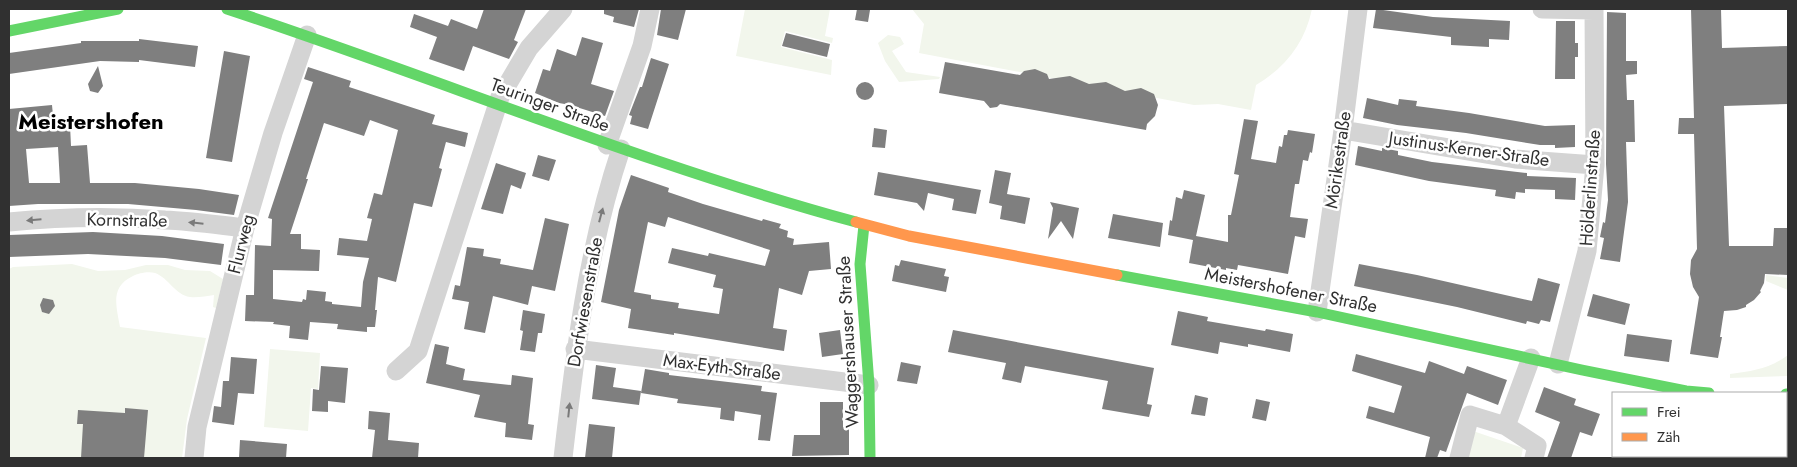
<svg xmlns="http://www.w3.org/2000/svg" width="1797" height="467" font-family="Jost,sans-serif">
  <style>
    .green { fill: #f2f6ec }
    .building { fill: #7f7f7f; fill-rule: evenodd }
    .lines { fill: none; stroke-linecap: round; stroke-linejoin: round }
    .street { stroke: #d4d4d4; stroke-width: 19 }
    .fast { stroke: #63d668; stroke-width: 11 }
    .slow { stroke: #ff974d; stroke-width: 11 }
    .oneway { fill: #7a7a7a }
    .labels { text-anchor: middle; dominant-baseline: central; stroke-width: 5; stroke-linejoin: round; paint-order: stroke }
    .street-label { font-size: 18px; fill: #303030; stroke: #fff }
    .district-label { font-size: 22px; font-weight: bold; fill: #000; stroke: #fff }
  </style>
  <rect width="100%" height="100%" fill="#fff"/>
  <path class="green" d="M745,9H830L825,36L833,38L832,43L785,31L781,47L832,60L831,75L736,56Z
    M912,9H1312C1305,43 1285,68 1256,85L1251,110L1218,104L1194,105L919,53L924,24Z
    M888,35L900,37L904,44L892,51L906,72L940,77L939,79L899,82L885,61L878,43Z
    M72,264L98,271L125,270L146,265H168L185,270L210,271L223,279L216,308L213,307L214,295C207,296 197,298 190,297C175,295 169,278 155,273C149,271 138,273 133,276C110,287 116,305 120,327L206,338L187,419L182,458H9V269L13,267Z
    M1766,275L1788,278V290L1766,281Z
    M270,349L320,353L318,389L311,388L308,431L264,427Z
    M1788,355V376L1730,378V374C1753,371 1769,369 1788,355Z
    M1473,431L1523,448L1521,458H1466Z"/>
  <path class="building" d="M484,9H526L514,40L518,42L509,59L473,46L464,71L429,59L437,37L410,27L414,14L448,26L451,19L477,29Z
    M604,9H639L634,27L613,22L614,17L604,14Z
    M661,9H686L678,40L657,35Z
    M857,9L870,10L868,22L855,20Z
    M1376,9L1433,17L1510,21L1509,40L1489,39V47L1451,45V37L1373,28Z
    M1691,9H1721L1722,48L1788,46V104L1724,106L1729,246H1773L1774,228H1788V275L1765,274L1764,283L1760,291L1761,292L1754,300L1746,305V307L1737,310L1724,311L1720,337H1722L1718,358L1690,354L1699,297L1693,287L1690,274L1691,260L1697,249L1694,134H1678L1679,118H1694Z
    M1607,12L1626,13V61H1637V74L1626,75L1627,100H1634L1635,142H1626L1628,202L1620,262L1600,259L1604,238L1600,237L1603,222L1605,223L1608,200L1606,164Z
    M1556,21H1575V43H1578V57H1575V79H1555Z
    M786,33L830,44L827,57L782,46Z
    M582,37L603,43L591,84L614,91L605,116L570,105L559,103L535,93L543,69L550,71L557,49L576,56Z
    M139,39L198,46L195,67L139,60V62L100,61L9,74V53L81,43V41H139Z
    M224,51L250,56L232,162L206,158Z
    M651,58L669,64L648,129L630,124L632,116L629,115L640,87H642Z
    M945,62L1020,75L1024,71L1035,69L1047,74L1049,79L1070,76L1089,84L1106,82L1125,91L1141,88L1154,94L1158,105L1155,116L1147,124L1146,130L1000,104L997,107L990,108L984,101L939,93Z
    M98,66L103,86L98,93L90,91L88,84Z
    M308,67L351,81L349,87L435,115L432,124L468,133L465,147L446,142L439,168L442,169L432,207L414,203L396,282L378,277L375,310H377L375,327H367V332L337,329L338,324L310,322L308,340L289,338L290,326L273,324L274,322L245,321L246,295H254L255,245L271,246L272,219L268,218L313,82L304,79ZM370,120L398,130L382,195L374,193L367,218L372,219L367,241L339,238L337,255L369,258L363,282L361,307L332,304V302L325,301L326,292L307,290L306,300L303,299L302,302L273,299V270L319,271L320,250L301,249V234H290L308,179H306L324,123L364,136Z
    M856 91a9 9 0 1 1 18 0a9 9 0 1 1-18 0Z
    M1367,98L1398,105L1399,99L1417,101L1416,106L1469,113L1545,126L1575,125V147L1555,148V145H1540L1466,133L1397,125L1363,118Z
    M52,105L54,126L70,125L71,146L87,145L90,183H135L199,189L239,195L234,215L196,210L128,204H38L9,206V109ZM58,147L60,183H29L26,149Z
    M1244,119L1258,121L1251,159L1276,163L1279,146L1282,147L1284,135H1287L1288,130L1315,134L1312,153L1310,152L1308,161L1303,160L1299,184H1295L1290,217L1308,219L1305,238L1295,236L1288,274L1238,265L1237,270L1226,268V270L1189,263L1193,240L1168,235L1170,220L1172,221L1176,197L1182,199L1184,190L1205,195L1196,236L1228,242V215H1231L1239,175L1234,174Z
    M874,128L887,130L885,148L872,147Z
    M1358,146L1382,151V148L1398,151V155L1432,162L1527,173V176L1576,178L1575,200L1555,199V190L1525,189V193L1516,192L1515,199L1495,196L1496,190L1429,181L1355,165Z
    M538,155L556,160L549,181L532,176Z
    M496,163L526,173L521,189L511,185L503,214L481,209Z
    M995,170L1011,173L1007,194L1030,198L1025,224L1000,219L1002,206L989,203Z
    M878,172L981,190L976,214L952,210L954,199L928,193L924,211L917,203L874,195Z
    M631,175L669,188L668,192L703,204L762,221L763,219L781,224L779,228L788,231L787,237L794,239L793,245L829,242L831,269L809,271L802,295L779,288L773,328L787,330L784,351L674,333V335L628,328L631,309L601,302L619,210ZM668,217L770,250L765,266L709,253L708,256L672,248L668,263L716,275L713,287L723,289L719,314L678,308L679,303L651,299V295L634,292L648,222L665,227Z
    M1050,202L1079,208L1073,239L1061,221L1048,239L1053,208Z
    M1113,214L1163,223L1160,247L1108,238Z
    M545,218L569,224L555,291L532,286L528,305L493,296L485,333L464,329L469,302L452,299L455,285L460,286L467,247L484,249L483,256L501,259L500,264L533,270Z
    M93,232L162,236L224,244L221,265L165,258L88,254L9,257V235Z
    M901,260L946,269L944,276L949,277L946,292L892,281L895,265L899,266Z
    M1359,264L1417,275L1532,301L1538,278L1560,284L1550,322L1541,320L1539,324L1527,321L1526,324L1457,307L1354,286Z
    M1593,294L1630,304L1625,325L1587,316Z
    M43,298L53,300L55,306L49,314L42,312L40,305Z
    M523,310L545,314L542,333H538L535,352L520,350L523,331L520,330Z
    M1178,311L1208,317L1207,321L1265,331L1266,329L1293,334L1290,352L1248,344V347L1220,342L1218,354L1171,345Z
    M840,330L843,354L822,357L819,333Z
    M953,330L1154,368L1147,404L1152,405L1149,417L1102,409L1108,381L1025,366L1021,383L1002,379L1006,363L948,352Z
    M1627,334L1672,340L1669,362L1624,356Z
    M435,344L449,347L446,364L465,369L463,380L511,385L512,375L533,378L528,424L534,425L532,440L505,437L506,423L474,417L480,395L426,383Z
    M1356,354L1425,373L1429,361L1464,374L1467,366L1507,380L1498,405L1467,393L1446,452L1440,450L1437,458H1425L1430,437L1366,418L1369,406L1394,413L1402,386L1352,371Z
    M231,357L257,359L254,394L238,393L234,425L212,422L214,406L221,407L223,381H229Z
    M901,362L921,366L917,384L897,381Z
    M596,365L616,368L613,387L641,391L639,405L592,399Z
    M321,366L348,368L345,403L328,401V412L312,411L313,389L319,390Z
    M645,369L669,373V375L762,386L761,391L777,393L770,441L758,440L761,415L735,411L734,421L720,419L721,408L677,403L678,399L641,393Z
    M1544,387L1576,399L1574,405L1600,414L1592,436L1580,432L1571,458H1547L1560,422L1535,412Z
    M1195,395L1208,398L1205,416L1191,414Z
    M1256,399L1270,402L1266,421L1252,418Z
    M820,402H843V427H849V455L792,456L794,435H820Z
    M125,408L148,410L144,458H81L83,424H77L78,410L125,413Z
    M369,411L390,413L388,440L419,443L418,458H372L375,430L368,429Z
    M589,424L615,427L612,458H585Z
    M240,440L287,444L286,458H239Z"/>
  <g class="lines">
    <path class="street" d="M1542,9L1594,10
      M1343,130L1515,159L1595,165
      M607,145L642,46L650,9
      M9,222C60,217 113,216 165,220C191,221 218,225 245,228
      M1317,312L1343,130L1358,9
      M575,349L869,385
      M1558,364L1587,251L1595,165L1594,9
      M396,371L418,351L500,97L529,48L563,9
      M1506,426L1537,446L1534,458
      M194,458L197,427L245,228L273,133L307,35
      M563,458C575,354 587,250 621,149
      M1459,458L1470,415L1506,426L1531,358
      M1759,458V456"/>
    <path class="fast" d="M227,9C437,78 642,164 856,222
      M9,31L118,9
      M864,225L860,264L869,385L870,458
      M1117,275L1317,312L1582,370L1686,391L1709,393
      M1786,394H1788"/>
    <path class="slow" d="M856,222L909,236L1117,275"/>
  </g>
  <defs><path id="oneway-solid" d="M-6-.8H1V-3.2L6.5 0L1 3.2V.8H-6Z" transform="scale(1.25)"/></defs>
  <g class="oneway">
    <use href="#oneway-solid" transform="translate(601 215) rotate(-75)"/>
    <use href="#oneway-solid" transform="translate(34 220) rotate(175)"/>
    <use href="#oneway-solid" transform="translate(196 223) rotate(-174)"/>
    <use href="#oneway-solid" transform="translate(569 410) rotate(-84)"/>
  </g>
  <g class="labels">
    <g class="street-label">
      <text transform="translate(550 105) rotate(20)">Teuringer Straße</text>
      <text transform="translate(1469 149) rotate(8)">Justinus-Kerner-Straße</text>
      <text transform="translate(1338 160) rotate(-82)">Mörikestraße</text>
      <text transform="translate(1590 188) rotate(-86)">Hölderlinstraße</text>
      <text transform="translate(127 220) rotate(1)">Kornstraße</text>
      <text transform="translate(241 244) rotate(-76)">Flurweg</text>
      <text transform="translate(1291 290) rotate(11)">Meistershofener Straße</text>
      <text transform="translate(585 302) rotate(-80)">Dorfwiesenstraße</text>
      <text transform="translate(848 342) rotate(-93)">Waggershauser Straße</text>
      <text transform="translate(722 367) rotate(7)">Max-Eyth-Straße</text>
    </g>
    <g class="district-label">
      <text x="91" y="121">Meistershofen</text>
    </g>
  </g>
  <rect width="1797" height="467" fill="none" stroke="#303030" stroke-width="20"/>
  <rect x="1612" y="392" width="175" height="65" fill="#ffffff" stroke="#acacac"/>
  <rect x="1622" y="408" width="25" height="8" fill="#63d668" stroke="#acacac"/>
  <text x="1657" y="417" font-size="15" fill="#303030">Frei</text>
  <rect x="1622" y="433" width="25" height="8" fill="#ff974d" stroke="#acacac"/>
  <text x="1657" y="442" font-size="15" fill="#303030">Zäh</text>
</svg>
